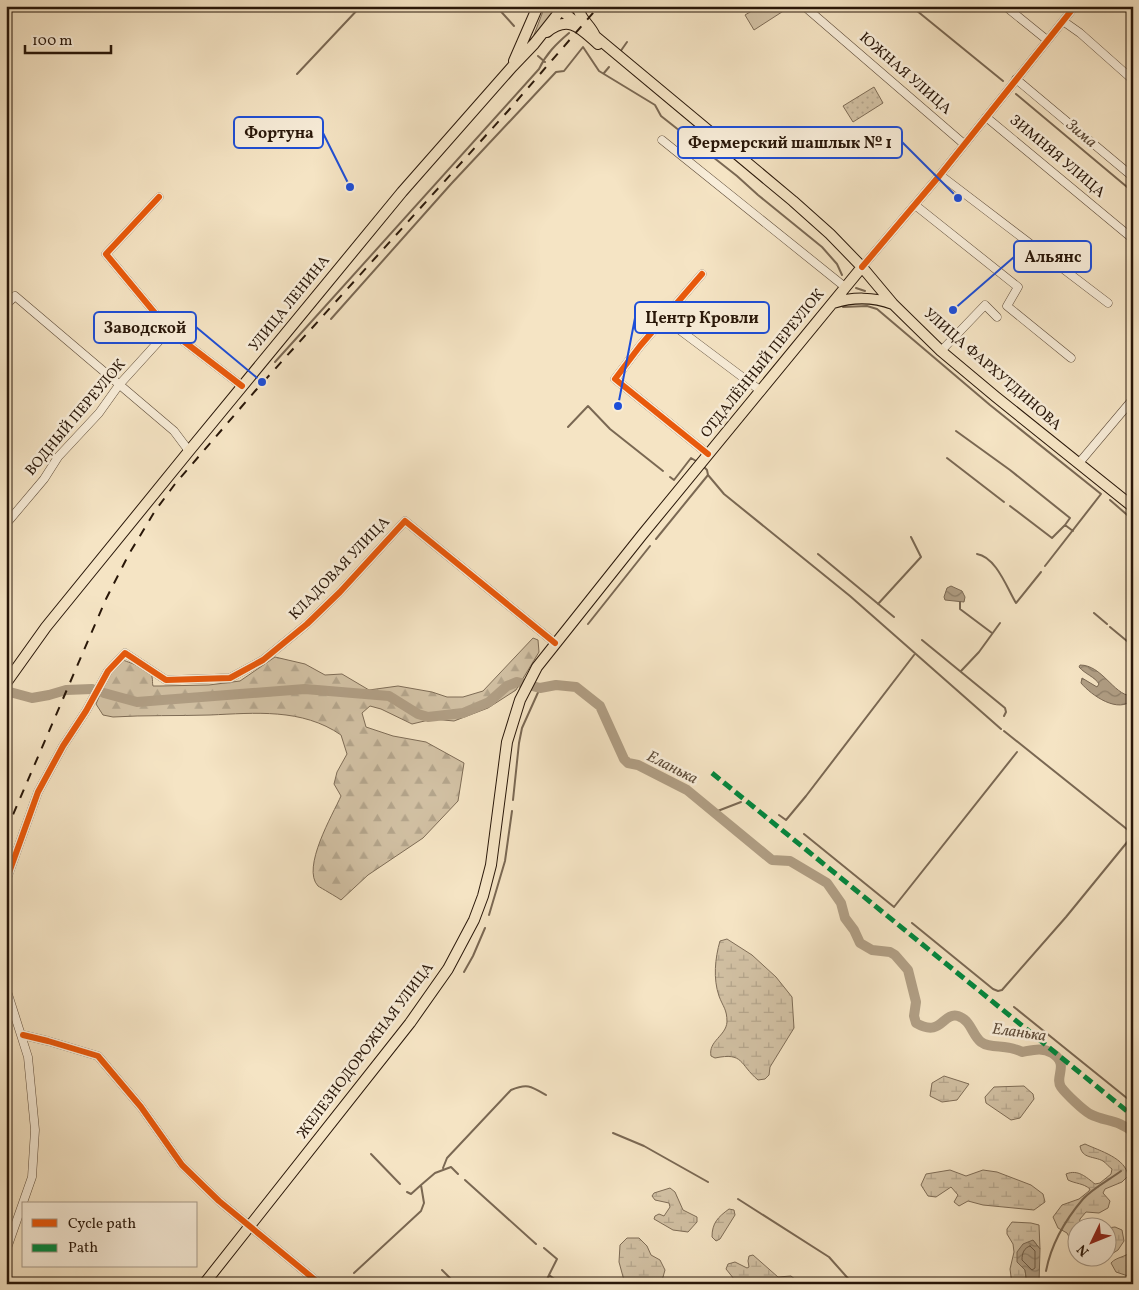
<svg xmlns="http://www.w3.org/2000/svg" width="1139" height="1290" font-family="Vollkorn,serif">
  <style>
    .grass { fill: url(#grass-tufts); stroke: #7e6c56 }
    .forest { fill: url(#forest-firs); stroke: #7e6c56 }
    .wetland { fill: url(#wetland-marsh); stroke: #7e6c56 }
    .park { fill: url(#park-dots); stroke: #7e6c56 }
    .garden { fill: #d2c1a4; stroke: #7e6c56 }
    .water { fill: url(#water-waves); stroke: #7a6853 }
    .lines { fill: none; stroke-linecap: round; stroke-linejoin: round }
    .shore { stroke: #6c5a46; stroke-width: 1 }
    .stream { stroke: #7a6853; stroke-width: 2 }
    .river { stroke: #b09e84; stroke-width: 10 }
    .minor-casing { stroke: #5c4a38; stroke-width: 9 }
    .major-casing { stroke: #291709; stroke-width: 12 }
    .minor { stroke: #f8edd9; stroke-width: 8 }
    .major { stroke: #f5e4c4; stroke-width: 10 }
    .rail { stroke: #291709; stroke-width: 2; stroke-dasharray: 9 9; stroke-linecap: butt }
    .quiet { stroke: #00873e; stroke-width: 5; stroke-dasharray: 10 5; stroke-linecap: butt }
    .cycleway-casing { stroke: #f8edd9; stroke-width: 9 }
    .cycleway { stroke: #e8590c; stroke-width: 6 }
    .labels { text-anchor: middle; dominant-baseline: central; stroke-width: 5; stroke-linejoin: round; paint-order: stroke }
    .street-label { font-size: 15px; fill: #291709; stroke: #f8edd9 }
    .water-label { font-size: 16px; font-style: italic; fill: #5f4d3a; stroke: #f8edd9 }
    .leader { fill: none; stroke: #1d4ed8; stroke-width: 2 }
    .callout-dot { fill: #1d4ed8; stroke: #f8edd9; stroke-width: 2 }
    .callout { fill: #f8edd9; stroke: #1d4ed8; stroke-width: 2 }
    .callout-label { font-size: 16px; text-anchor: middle; font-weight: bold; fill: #291709 }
  </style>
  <defs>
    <pattern id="grass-tufts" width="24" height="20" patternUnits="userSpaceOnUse" patternTransform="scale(1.25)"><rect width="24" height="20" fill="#d2c1a4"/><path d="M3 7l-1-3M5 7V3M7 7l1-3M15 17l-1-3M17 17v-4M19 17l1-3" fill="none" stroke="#b4a58c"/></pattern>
    <pattern id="forest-firs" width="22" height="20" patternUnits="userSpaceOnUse" patternTransform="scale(1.25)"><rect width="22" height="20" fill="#d2c1a4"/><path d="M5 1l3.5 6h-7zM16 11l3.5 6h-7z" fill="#b4a58c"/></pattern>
    <pattern id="wetland-marsh" width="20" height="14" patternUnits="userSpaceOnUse" patternTransform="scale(1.25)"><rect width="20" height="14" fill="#d2c1a4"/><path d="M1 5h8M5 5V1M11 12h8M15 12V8" fill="none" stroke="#b4a58c"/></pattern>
    <pattern id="park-dots" width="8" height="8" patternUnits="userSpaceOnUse" patternTransform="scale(1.25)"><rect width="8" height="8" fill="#d2c1a4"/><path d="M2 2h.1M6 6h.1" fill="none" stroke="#b4a58c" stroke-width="1.8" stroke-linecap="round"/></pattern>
    <pattern id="water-waves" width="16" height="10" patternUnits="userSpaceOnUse" patternTransform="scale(1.25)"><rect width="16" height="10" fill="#b09e84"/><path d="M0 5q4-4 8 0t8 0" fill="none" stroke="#8f806a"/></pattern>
  </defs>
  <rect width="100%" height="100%" fill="#f5e4c4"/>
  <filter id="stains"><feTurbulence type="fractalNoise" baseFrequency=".004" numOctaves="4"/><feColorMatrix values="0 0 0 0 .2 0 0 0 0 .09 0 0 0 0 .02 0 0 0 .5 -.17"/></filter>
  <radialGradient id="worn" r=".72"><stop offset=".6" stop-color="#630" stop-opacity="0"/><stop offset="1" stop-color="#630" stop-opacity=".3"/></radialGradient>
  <path class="grass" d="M545,6L553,12L536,37L534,35Z"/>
  <path class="forest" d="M533,638L538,640L539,652L516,690L488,708L454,721L433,719L412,724L381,709L370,706L362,713L366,727L393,736L426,742L464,763L458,801L423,838L368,875L341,900C337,897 321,888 318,886C301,868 333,814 341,796L334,784L337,772L347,754L341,735C302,708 255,713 210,715C178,716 145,715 113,717L103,715L96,704C103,687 109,672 123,660C130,663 151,669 152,677C153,680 152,683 153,686H160L209,685L240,681L275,657L305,664L325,675L342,674L369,690L398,686L432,692L447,697H463L483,691Z"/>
  <path class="wetland" d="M727,939L752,955L776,977L792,997L794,1028L770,1067L769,1075L765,1079L758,1080C739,1064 744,1052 715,1058L711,1056C708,1041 726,1036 727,1022C727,1009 723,1007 719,996C713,979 715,958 720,941Z
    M944,1076L969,1084L957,1100L942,1102L930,1096L932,1083Z
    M1024,1086L1033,1094L1034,1099L1020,1118L1011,1120L986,1103L985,1097L994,1087Z
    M1085,1144C1100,1151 1126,1158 1128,1176L1122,1182L1105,1189L1103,1193L1110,1201L1108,1208L1099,1213L1086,1212L1080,1219L1079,1227L1076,1228V1250L1067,1233L1058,1228L1053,1217L1062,1205L1079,1199L1089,1191L1090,1189C1083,1183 1076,1184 1068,1180L1066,1174C1078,1169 1086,1177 1095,1184L1100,1183L1111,1174L1112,1169C1109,1167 1106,1163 1103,1161C1094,1156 1082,1159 1080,1146Z
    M950,1170L966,1176L983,1170L997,1172L1031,1185L1043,1194L1045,1202L1034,1210L983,1205L968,1201L959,1206L954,1202L958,1195L951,1187L936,1197L928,1196L921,1185L926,1174Z
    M670,1188L675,1192L683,1210L697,1217V1222L688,1232L673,1230L654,1219L655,1216L659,1214L664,1216L670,1207L669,1203L655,1200L652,1196L654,1193Z
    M729,1209L734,1210L735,1215L720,1239L716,1241L712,1237C712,1223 718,1217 729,1209Z
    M1012,1222L1031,1223L1039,1225L1040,1249L1033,1240L1025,1270L1027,1284H1012L1010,1269L1014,1252L1013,1244L1007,1234V1229Z
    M1115,1227L1122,1230L1124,1241L1118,1250L1107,1257V1228Z
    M627,1238H639L647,1246L651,1255L660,1260L665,1270L661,1284H625L619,1262L620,1245Z
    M1133,1249V1280L1131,1277L1116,1272L1111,1263C1117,1256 1127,1258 1133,1249Z
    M753,1255L778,1277L791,1276L801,1284H738L726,1269L728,1264L735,1262L747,1268L749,1267L748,1261L749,1256Z"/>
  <path class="park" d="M874,87L883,103L853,122L843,106Z"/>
  <path class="garden" d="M760,6H783L785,10L754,30L745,15Z"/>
  <path class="water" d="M951,586L962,591L965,597L964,602L945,600L944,597L947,588Z
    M1080,665C1102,665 1113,694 1131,696L1133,699C1119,715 1091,695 1081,683L1082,678L1097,687L1099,684C1095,677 1085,674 1079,667Z
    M1033,1240L1040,1249L1039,1284H1027L1025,1270L1017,1262V1252L1023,1244Z"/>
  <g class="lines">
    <path class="shore" d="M1030,1246L1035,1251V1268L1032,1270L1022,1260C1022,1253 1024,1248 1030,1246Z"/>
    <path class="stream" d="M496,6L514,26
      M911,6L1003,81
      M586,12L590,6
      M620,52L627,42
      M538,56L545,62
      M604,73L609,67
      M297,74L361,6
      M1016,94L1133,192
      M856,288L865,291
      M843,307L867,306L877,309L990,405L1101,494L1045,566
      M331,319L451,184L556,72L564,71L583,47L599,71L655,105L661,116L737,176L758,195L822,247L837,264L842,275
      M275,362L539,69C546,54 556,44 569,33
      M568,427L588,406L610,429L663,471
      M956,431L1010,470L1070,518L1065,525L1073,531
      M947,458L1004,502
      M704,467L707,470L708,475L724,494L850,596L1001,729
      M670,477L674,480L691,458L696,461
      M1110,500L1133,520
      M1010,506L1052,538L1065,525
      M656,539L708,475
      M818,554L894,617
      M977,554C996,557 1007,588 1016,603L1041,572
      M960,602V609L992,633
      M878,604L921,557L911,537
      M1094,613L1107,624
      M588,624L650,546
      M1110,627L1133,646
      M922,640L1005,708L1006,712L1004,716
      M961,671L979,652L1000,623
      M1004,731L1133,834
      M513,800L519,743L522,728L540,688
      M715,812L741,802
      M779,815L786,820L806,796L914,655
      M804,834L894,907L1017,752
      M489,915L505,861L512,811
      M912,923L993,989L998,991L1002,990L1066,917L1133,835
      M464,972L473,956L485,928
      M1014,1007L1133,1103
      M613,1133L644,1146L708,1182
      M371,1154L400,1184
      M443,1168L447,1158L511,1090C527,1083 531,1086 546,1095
      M465,1180L536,1244
      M407,1192L411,1194L421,1185
      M738,1199L829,1257L853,1284
      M544,1248L557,1259L549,1275
      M442,1270L456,1284
      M1046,1271C1051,1245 1066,1219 1083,1199C1093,1188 1109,1180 1121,1171
      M354,1273L421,1211L424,1203L421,1185L435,1173L451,1167L458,1174
      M545,1284L549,1275L561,1284"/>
    <path class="river" d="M6,691L32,698L49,695L66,690L92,689
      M104,693L137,702L305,689L389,696L418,714L428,717L463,713L489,702L507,686L517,682L540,688L556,685L576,687L600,706L624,759L628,763L638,765L687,790L772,860L790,861L827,883L841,903L845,918L854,930L860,943L872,950L890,952L895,955L908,970L916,1002L914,1016L916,1023C942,1038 942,1012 958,1016C971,1020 972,1035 981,1042C990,1049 1008,1044 1022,1052C1033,1050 1042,1047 1052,1053C1070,1064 1054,1077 1061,1087C1066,1094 1083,1110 1090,1114C1106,1122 1117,1119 1133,1132"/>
    <defs>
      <path id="minor" d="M804,6L964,144
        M1005,6L1047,40
        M1063,21L1080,33L1133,80
        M1016,79L1133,177
        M986,117L1133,239
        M662,140L845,287
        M940,175L1108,303
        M159,197L106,254L169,330L242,386
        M915,205L1018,287L1007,306L1071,358
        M862,267L940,175L1075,6
        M702,274L640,346L615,379L708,454
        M6,305L15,296L174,431L189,451
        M665,319L761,391
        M941,351L985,305L997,317
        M1079,463L1133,399
        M6,524L44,479L58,457L99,413L119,385L169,330
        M6,881L38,792L63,746L86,711L108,671L125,653L166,680L230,678L263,660L307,624L340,592L405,521L555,643
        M6,988L28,1057L35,1130L32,1177L6,1251
        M23,1035L48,1041L98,1056L141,1107L182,1165L219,1201L320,1284"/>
      <path id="major" d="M552,6L561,10L580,26
        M577,6C581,21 590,24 595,36L793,201L830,234L862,267L893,304L941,351L996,397L1133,507
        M547,32C569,14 581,29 598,44
        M514,61L538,6
        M833,303C852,297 874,297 893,304
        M6,683L46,627L189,451L402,192L512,67L534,44L564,6
        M204,1284L410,1023L448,969L474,920L483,896L491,865L507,742L520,700L537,667L642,535L862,267"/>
    </defs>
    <use href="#minor" class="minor-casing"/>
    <use href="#major" class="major-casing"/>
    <use href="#minor" class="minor"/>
    <use href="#major" class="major"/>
    <path class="rail" d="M6,831L106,599L129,554L155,511L175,484L256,390L508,111L599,6"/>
    <path class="quiet" d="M712,773L1133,1116"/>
    <defs>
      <path id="cycleway" d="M159,197L106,254L169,330L242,386
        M862,267L940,175L1075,6
        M702,274L640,346L615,379L708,454
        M6,881L38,792L63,746L86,711L108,671L125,653L166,680L230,678L263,660L307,624L340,592L405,521L555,643
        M23,1035L48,1041L98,1056L141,1107L182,1165L219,1201L320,1284"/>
    </defs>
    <use href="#cycleway" class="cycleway-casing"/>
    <use href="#cycleway" class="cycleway"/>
  </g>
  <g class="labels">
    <g class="street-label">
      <text transform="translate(905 74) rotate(41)">ЮЖНАЯ УЛИЦА</text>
      <text transform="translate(1057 157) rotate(40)">ЗИМНЯЯ УЛИЦА</text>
      <text transform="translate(290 304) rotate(-51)">УЛИЦА ЛЕНИНА</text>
      <text transform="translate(763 364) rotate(-51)">ОТДАЛЁННЫЙ ПЕРЕУЛОК</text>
      <text transform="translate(992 370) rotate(41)">УЛИЦА ФАРХУТДИНОВА</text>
      <text transform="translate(76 418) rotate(-50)">ВОДНЫЙ ПЕРЕУЛОК</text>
      <text transform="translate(340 569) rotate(-46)">КЛАДОВАЯ УЛИЦА</text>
      <text transform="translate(366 1051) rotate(-53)">ЖЕЛЕЗНОДОРОЖНАЯ УЛИЦА</text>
    </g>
    <g class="water-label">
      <text transform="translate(1081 134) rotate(40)">Зима</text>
      <text transform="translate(672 768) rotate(27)">Еланька</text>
      <text transform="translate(1019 1033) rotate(8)">Еланька</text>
    </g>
  </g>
  <path class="leader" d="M350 187L323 133M958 198L902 142M953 310L1014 257M618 406L635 318M262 382L196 327"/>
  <g class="callout-dot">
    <circle cx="350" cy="187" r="5"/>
    <circle cx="958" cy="198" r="5"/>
    <circle cx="953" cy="310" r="5"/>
    <circle cx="618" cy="406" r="5"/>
    <circle cx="262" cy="382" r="5"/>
  </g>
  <g class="callout">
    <rect x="234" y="117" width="89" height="31" rx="5"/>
    <rect x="678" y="127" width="224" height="31" rx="5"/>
    <rect x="1014" y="241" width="77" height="31" rx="5"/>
    <rect x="635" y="302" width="134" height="31" rx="5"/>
    <rect x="94" y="312" width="102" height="31" rx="5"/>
  </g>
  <g class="callout-label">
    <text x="279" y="138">Фортуна</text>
    <text x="790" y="148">Фермерский шашлык № 1</text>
    <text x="1053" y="262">Альянс</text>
    <text x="702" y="323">Центр Кровли</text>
    <text x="145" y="333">Заводской</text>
  </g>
  <rect width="1139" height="1290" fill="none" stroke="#f5e4c4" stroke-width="25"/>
  <rect x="8" y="8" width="1124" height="1275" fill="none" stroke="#291709" stroke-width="2.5"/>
  <rect x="12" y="12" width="1114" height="1265" fill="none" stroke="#291709"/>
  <rect x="22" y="1202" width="175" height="65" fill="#f8edd9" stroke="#a59786"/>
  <rect x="32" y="1219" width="25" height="8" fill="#e8590c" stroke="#a59786"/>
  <text x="68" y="1228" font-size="15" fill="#291709">Cycle path</text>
  <rect x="32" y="1244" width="25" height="8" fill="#00873e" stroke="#a59786"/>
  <text x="68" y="1252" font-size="15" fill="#291709">Path</text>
  <g transform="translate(1092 1242) rotate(227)"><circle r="24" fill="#f8edd9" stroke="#a59786"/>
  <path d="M0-4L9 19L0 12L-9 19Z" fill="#8f2418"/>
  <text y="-8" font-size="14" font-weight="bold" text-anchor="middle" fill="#291709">N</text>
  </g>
  <path d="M25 45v8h86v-8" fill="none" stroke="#291709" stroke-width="2.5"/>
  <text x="32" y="45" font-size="15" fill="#291709" stroke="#f8edd9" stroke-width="4" paint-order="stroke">100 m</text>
  <rect width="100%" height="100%" filter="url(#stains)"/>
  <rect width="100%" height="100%" fill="url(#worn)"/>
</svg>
